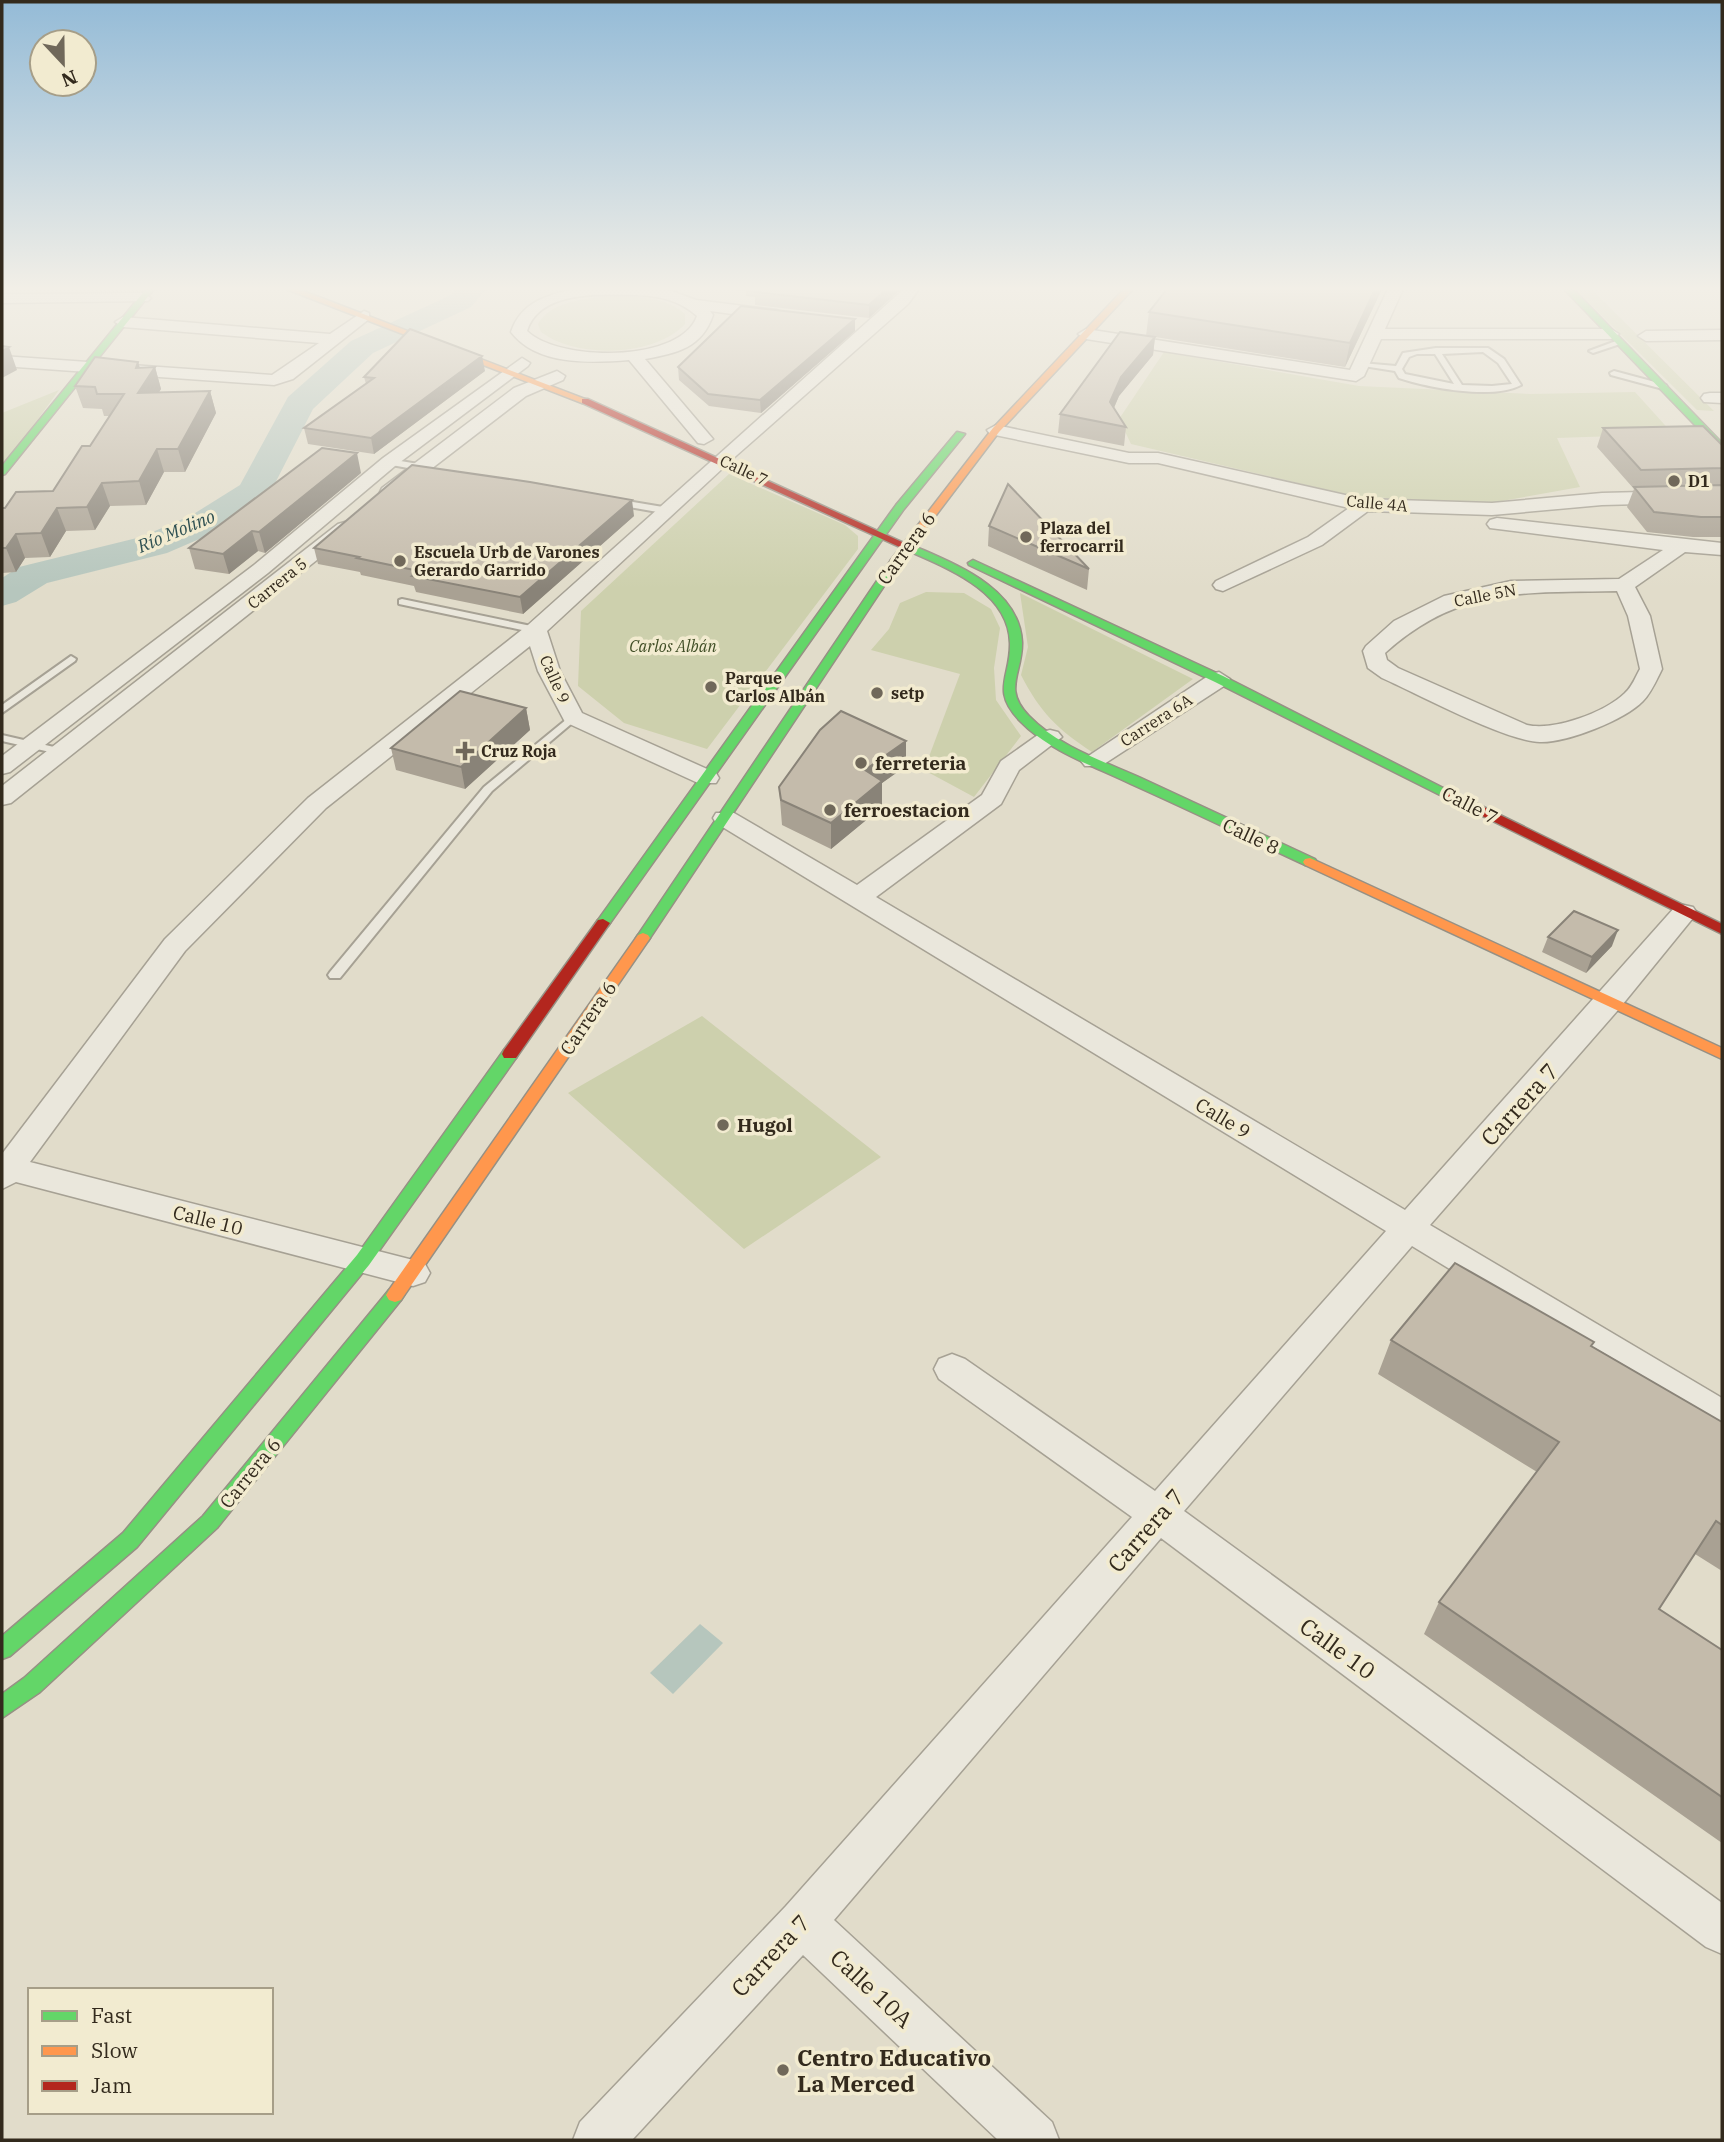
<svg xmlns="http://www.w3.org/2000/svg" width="1724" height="2142" font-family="'IBM Plex Serif',serif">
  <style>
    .green { fill: #cdd0ad }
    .water { fill: #b6c6bd }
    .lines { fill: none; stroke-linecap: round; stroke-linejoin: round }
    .river { fill: #b6c6bd; fill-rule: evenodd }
    .lane-casing { stroke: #a6a194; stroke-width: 4 }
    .street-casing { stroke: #a6a194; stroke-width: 3 }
    .fast-casing { stroke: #969084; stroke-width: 3 }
    .slow-casing { stroke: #969084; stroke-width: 3 }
    .jam-casing { stroke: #969084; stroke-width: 3 }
    .lane { fill: #eae7dc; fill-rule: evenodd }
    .street { fill: #eae7dc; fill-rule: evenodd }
    .fast { fill: #63d668; fill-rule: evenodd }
    .slow { fill: #ff974d; fill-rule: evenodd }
    .jam { fill: #b3261e; fill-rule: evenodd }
    .wall { fill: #a9a193 }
    .shaded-wall { fill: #898378 }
    .building { fill: #c4bbab; stroke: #898378; stroke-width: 2 }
    .poi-dot { fill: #70685a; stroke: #f2ebd0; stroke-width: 2.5 }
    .labels { text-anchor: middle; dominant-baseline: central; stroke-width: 7; stroke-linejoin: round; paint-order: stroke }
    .far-street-label { font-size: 16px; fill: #332a1d; stroke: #f2ebd0 }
    .far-poi-label { font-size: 16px; font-weight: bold; fill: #332a1d; stroke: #f2ebd0; text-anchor: start }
    .far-park-label { font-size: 16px; font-style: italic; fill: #404e26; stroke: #f2ebd0 }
    .far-water-label { font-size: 18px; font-style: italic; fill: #2e5052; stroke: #f2ebd0 }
    .street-label { font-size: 19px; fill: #332a1d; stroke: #f2ebd0 }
    .poi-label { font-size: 19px; font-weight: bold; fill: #332a1d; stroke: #f2ebd0; text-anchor: start }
    .near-street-label { font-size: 23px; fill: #332a1d; stroke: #f2ebd0 }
    .near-poi-label { font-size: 23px; font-weight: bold; fill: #332a1d; stroke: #f2ebd0; text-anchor: start }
  </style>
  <rect width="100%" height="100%" fill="#e1dcca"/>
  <path class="green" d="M1575,289H1591L1714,411L1697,410Z
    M616,296C641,297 666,297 685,314V324C655,357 576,359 541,332L538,324C553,299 590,298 616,296Z
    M1164,352L1359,386L1530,394L1635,392L1673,434L1557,438L1580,487L1485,504L1354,496L1131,444L1119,419Z
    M59,390L2,469V413Z
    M729,474L845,525L858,536V549L707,749L624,723L578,686L581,611Z
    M926,592L964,593L991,609L1000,628L994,668L996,700L1021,736L974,797L924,770L960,674L871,650L889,629L900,603Z
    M1020,593L1193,679L1092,752C1057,729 1040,712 1021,675L1028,647Z
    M702,1016L881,1157L744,1249L568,1093Z"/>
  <path class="water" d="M700,1624L723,1643L673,1694L650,1673Z"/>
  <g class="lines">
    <path class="river" d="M456,289H486L471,307L373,353L313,409L267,499L218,531L167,553L47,583L16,602L2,606V578L19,567L141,537L192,515L240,485L288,397L351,341L451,295Z"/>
    <defs>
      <path id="lane" d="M1616,341L1623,343L1593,353L1589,351Z
        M1436,348H1488L1504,359L1521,385C1493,400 1429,388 1399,378L1395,371L1357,365L1361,363L1396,366L1403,353ZM1483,352L1498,363L1512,384L1492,386L1462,385L1442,354ZM1417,354H1435L1454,384L1405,374L1402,369L1409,357Z
        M1614,371L1666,385L1667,387L1663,389L1611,375L1610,373Z
        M389,459L430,466L434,469L430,472L386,464V460Z
        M615,499L669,508L674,511L669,514L612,504L611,502Z
        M402,599L536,627L541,630L536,633L399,604V600Z
        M71,656L76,659L75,661L2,713V705Z
        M573,714L577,715V719L492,791L340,978H330L328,975L330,972L484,787Z
        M2,735L67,750L69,752L63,755L2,741Z"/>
      <path id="street" d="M577,289H666L696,300L777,310L785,315L777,320L710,311L713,315C702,348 677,353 645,359L713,439L704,444L698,443L629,360C591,363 537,366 511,332C521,302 548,294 577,289ZM634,295C658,296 678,299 697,316C681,363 559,362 527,331C539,291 600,294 634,295Z
        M904,289H919L908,304L737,455L547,631L560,671L582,713L716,773L719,778L716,783H698L565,722L538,671L530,646L326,808L185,951L30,1162L413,1260L425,1264L430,1273L425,1282L413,1286L16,1182L2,1189V1154L165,939L308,798L528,625Z
        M1388,289H1403L1385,329H1611L1619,334L1611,339H1381L1364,376L1356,381L1086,339L1078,334L1086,329L1350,370Z
        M143,293L151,298L148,301L2,303V294Z
        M364,311L369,313V319L293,379L274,385L2,366V356L272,375L319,343L123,327L115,322L123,317L330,334Z
        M1722,330V340L1646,341L1638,336L1646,331Z
        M522,358L530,363L528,366L395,466L268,573L10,772L2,774V756L254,565L383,458Z
        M557,371L565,376L563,380L526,396L396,496H382L380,492L382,488L514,388Z
        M1710,393H1722V403L1704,402L1701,398L1704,394Z
        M996,425L1129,453H1158L1363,499L1492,503L1602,493L1722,490V502L1602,505L1492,515L1368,511L1322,545L1223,591L1216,589L1213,585L1216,581L1308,537L1349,508L1158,463H1129L990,434L987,430Z
        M1497,518L1722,543V555L1685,552L1635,587L1650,616L1662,669C1657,679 1651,693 1643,701C1625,720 1566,743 1540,742C1505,741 1418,694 1382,678L1368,668L1363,651L1366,646L1394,621L1444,596L1511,581L1619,579L1663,550L1490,528L1487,524L1490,520ZM1617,591L1628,616L1640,669C1636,676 1632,687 1625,693C1604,713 1554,731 1527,725L1398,668L1387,660L1385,653C1459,586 1524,593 1617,591Z
        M345,522L352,524L355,528L352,532L11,803L2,805V786L338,524Z
        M1219,672L1230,679L1227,684L1101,766H1085L1081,761L1211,674Z
        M1050,730L1058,732L1062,737L1019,770L1001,804L876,897L1405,1210L1675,907L1684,905L1693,907L1697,913L1618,1010L1430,1225L1722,1398V1431L1709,1427L1412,1246L1184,1511L1722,1903V1954L1706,1947L1161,1538L834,1920L1052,2122L1059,2140H998L803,1955L632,2140H573L580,2122L786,1906L1132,1517L939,1379L934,1369L939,1359L952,1354L965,1359L1155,1491L1386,1231L716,823L713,818L716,813H734L857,885L982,795L1001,761L1042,732Z"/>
      <path id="fast" d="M146,289H154L5,474L2,475V466Z
        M1564,289H1573L1722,443V451L1719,450Z
        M957,432L965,434L904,509L608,926H598L596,923L598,920L896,505Z
        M904,545H912C954,564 1019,587 1022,642C1023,673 1002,689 1029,716C1059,747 1103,761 1141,778C1199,805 1257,832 1315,859L1317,862L1315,865H1305C1247,838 1189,810 1131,784C1094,766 1050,752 1020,721C990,690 1011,677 1010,643C1009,590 944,567 904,549Z
        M891,560L900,562L648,941H638L636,938L638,935Z
        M973,560L1223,676L1455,794L1449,798L1444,797L1215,682L969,565L968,563Z
        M510,1049L516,1050L518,1054L516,1058L369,1265L137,1547L10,1656L2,1659V1636L123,1533L357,1255L504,1050Z
        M395,1288L401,1290L404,1295L401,1300L217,1528L40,1692L2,1718V1694L24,1678L203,1516L389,1290Z"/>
      <path id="slow" d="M286,289H298L590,401L582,403Z
        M1124,289H1133L999,432L899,564H891V560L993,428Z
        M1310,858L1722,1048V1059L1305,865L1303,862L1305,859Z
        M643,933L648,935L650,938L648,941L401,1300L395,1302L389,1300L386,1295L389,1290L638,935Z"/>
      <path id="jam" d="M582,399H588L913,547L904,549L582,403Z
        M1449,790L1722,924V934L1444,797L1443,794Z
        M603,919L610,923L516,1058H504L502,1054L504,1050L598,920Z"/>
    </defs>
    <use href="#lane" class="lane-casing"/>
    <use href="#street" class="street-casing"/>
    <use href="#fast" class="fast-casing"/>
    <use href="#slow" class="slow-casing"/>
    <use href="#jam" class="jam-casing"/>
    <use href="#lane" class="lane"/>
    <use href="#street" class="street"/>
    <use href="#fast" class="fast"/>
    <use href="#slow" class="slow"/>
    <use href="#jam" class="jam"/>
  </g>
  <path class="wall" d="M732,289H901L869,318L755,305V297L746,296V291L732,290Z
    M1382,289L1345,367L1155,337L1153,355L1119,396L1114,408L1126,427L1124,446L1058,433L1060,414L1146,336L1149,312Z
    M855,319V331L761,413L709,406L679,380L678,367Z
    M140,367H155L161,389L159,392L210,391L216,413L185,472H164L146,505L110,506L95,530L66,531L50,557L25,558L16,572L2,573V508L53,491L90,446L109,416H104L102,409L83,408L75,386Z
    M485,371L374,454L308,444L304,428L366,384L364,377Z
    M1603,428L1722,445V537H1693L1647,532L1627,507L1634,489L1597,447Z
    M361,473L265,553L258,551L229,574L195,569L189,548Z
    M634,516L523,614L416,592L414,586L361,575L360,572L318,564L314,548Z
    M989,526L1089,569L1087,590L988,546Z
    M526,708L530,730L465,789L396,770L391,748Z
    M906,766L882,783V807L831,849L782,825L779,787Z
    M1548,937L1612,946L1586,973L1542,952Z
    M1391,1340L1592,1346L1722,1422V1571L1695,1554L1659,1609L1722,1650V1843L1424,1634L1439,1602L1537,1472L1378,1374Z"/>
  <path class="shaded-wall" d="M887,289H901L869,318V305Z
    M1375,289H1382L1345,367L1350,343Z
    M855,319V331L761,413L760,400Z
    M1155,337L1153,355L1119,396L1108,421L1110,402L1121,377Z
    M9,347L17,370L2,378V351Z
    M482,356L485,371L374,454L371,438Z
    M138,362L145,383L155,367L161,389L145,415L138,393L136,368Z
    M210,391L216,413L185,472L178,449Z
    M157,449L164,472L146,505L139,481Z
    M357,453L361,473L265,553L259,532Z
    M102,483L110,506L95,530L87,507Z
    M632,500L634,516L523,614L520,597Z
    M57,508L66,531L50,557L41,533Z
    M252,531L258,551L229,574L223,554Z
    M16,534L25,558L16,572L6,548Z
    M526,708L530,730L465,789L461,767Z
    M906,741V766L882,783V807L831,849V823L865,770Z
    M1618,930L1612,946L1586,973L1592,957Z"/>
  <path class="building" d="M758,289H887L869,305L755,292Z
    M1167,289H1375L1350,343L1149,312Z
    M741,306L855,319L760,400L708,394L678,367Z
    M410,329L482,356L371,438L304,428L374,378L364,377Z
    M1120,332L1155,337L1121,377L1110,402L1126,427L1060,414Z
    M2,346L9,347L2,351Z
    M95,357L138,362L136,368L155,367L138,393L210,391L178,449H157L139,481L102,483L87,507L57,508L41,533L16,534L6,548H2V508H5L16,492L53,491L82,446H90L124,394H97L95,387L75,386Z
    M1703,426L1722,445V468L1641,470L1603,428Z
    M322,448L357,453L259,532L252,531L223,554L189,548Z
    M412,465L530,482L632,500L520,597L412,576L419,571L357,558L359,557L314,548Z
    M1008,484L1089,569L989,526Z
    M1722,485V517H1701L1654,512L1634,487Z
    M460,691L526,708L461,767L391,748Z
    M841,711L906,741L865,770L882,781L831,823L781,800L779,787L820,730Z
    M1574,911L1618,930L1592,957L1548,937Z
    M1455,1263L1594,1342L1591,1346L1722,1422V1525L1716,1521L1659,1609L1722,1650V1797L1439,1602L1559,1442L1391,1340Z"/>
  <linearGradient id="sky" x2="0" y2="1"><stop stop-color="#94bbd7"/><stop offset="0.49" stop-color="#f2efe7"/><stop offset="1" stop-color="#f2efe7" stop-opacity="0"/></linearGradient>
  <rect width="1724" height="589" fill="url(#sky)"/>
  <g class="poi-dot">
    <circle cx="1674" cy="481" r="7"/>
    <circle cx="1026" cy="537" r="7"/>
    <circle cx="400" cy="561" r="7"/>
    <circle cx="711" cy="687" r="7"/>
    <circle cx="877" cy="693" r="7"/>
    <path d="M461.5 740.5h7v7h7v7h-7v7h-7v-7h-7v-7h7z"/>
    <circle cx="861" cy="763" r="7"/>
    <circle cx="830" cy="810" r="7"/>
    <circle cx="723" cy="1125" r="7"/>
    <circle cx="783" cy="2070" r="7"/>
  </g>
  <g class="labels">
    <g class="far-street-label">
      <text transform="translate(744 470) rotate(25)">Calle 7</text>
      <text transform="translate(1377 503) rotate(5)">Calle 4A</text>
      <text transform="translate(277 583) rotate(-39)">Carrera 5</text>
      <text transform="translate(1485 595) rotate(-11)">Calle 5N</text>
      <text transform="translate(555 679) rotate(66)">Calle 9</text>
      <text transform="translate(1156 720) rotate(-33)">Carrera 6A</text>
    </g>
    <g class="far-poi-label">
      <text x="1688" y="481">D1</text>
      <text x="1040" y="528">Plaza del<tspan x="1040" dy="18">ferrocarril</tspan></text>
      <text x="414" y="552">Escuela Urb de Varones<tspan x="414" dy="18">Gerardo Garrido</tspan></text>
      <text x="725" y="678">Parque<tspan x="725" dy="18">Carlos Albán</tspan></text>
      <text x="891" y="693">setp</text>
      <text x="481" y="751">Cruz Roja</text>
    </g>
    <g class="far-park-label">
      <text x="673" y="646">Carlos Albán</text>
    </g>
    <g class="far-water-label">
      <text transform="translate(176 531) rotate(-23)">Río Molino</text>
    </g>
    <g class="street-label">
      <text transform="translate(906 548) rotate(-54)">Carrera 6</text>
      <text transform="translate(1470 805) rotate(27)">Calle 7</text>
      <text transform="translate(1251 836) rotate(25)">Calle 8</text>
      <text transform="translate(588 1018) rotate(-56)">Carrera 6</text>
      <text transform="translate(1223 1118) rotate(31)">Calle 9</text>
      <text transform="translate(208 1220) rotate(14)">Calle 10</text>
      <text transform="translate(250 1473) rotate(-51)">Carrera 6</text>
    </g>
    <g class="poi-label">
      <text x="875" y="763">ferreteria</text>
      <text x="844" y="810">ferroestacion</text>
      <text x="737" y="1125">Hugol</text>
    </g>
    <g class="near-street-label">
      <text transform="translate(1519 1104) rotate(-48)">Carrera 7</text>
      <text transform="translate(1145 1530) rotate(-49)">Carrera 7</text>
      <text transform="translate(1338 1648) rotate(36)">Calle 10</text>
      <text transform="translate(770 1955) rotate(-47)">Carrera 7</text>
      <text transform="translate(872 1988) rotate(43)">Calle 10A</text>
    </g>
    <g class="near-poi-label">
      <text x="797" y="2057">Centro Educativo<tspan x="797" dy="26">La Merced</tspan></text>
    </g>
  </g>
  <rect width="1724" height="2142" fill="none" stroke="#332a1d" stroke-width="7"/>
  <rect x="28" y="1988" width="245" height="126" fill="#f2ebd0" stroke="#a69e88" stroke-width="2"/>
  <rect x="42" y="2011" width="35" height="10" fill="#63d668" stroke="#a69e88" stroke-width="2"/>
  <text x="91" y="2023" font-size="21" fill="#332a1d">Fast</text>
  <rect x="42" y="2046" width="35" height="10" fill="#ff974d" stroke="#a69e88" stroke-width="2"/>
  <text x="91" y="2058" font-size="21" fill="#332a1d">Slow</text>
  <rect x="42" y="2081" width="35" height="10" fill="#b3261e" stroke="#a69e88" stroke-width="2"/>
  <text x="91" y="2093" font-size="21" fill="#332a1d">Jam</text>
  <g transform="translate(63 63) rotate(158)"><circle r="33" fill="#f2ebd0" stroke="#a69e88" stroke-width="2"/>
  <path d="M0-5L12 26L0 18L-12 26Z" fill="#70685a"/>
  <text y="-10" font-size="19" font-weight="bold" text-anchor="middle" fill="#332a1d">N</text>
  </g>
</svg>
